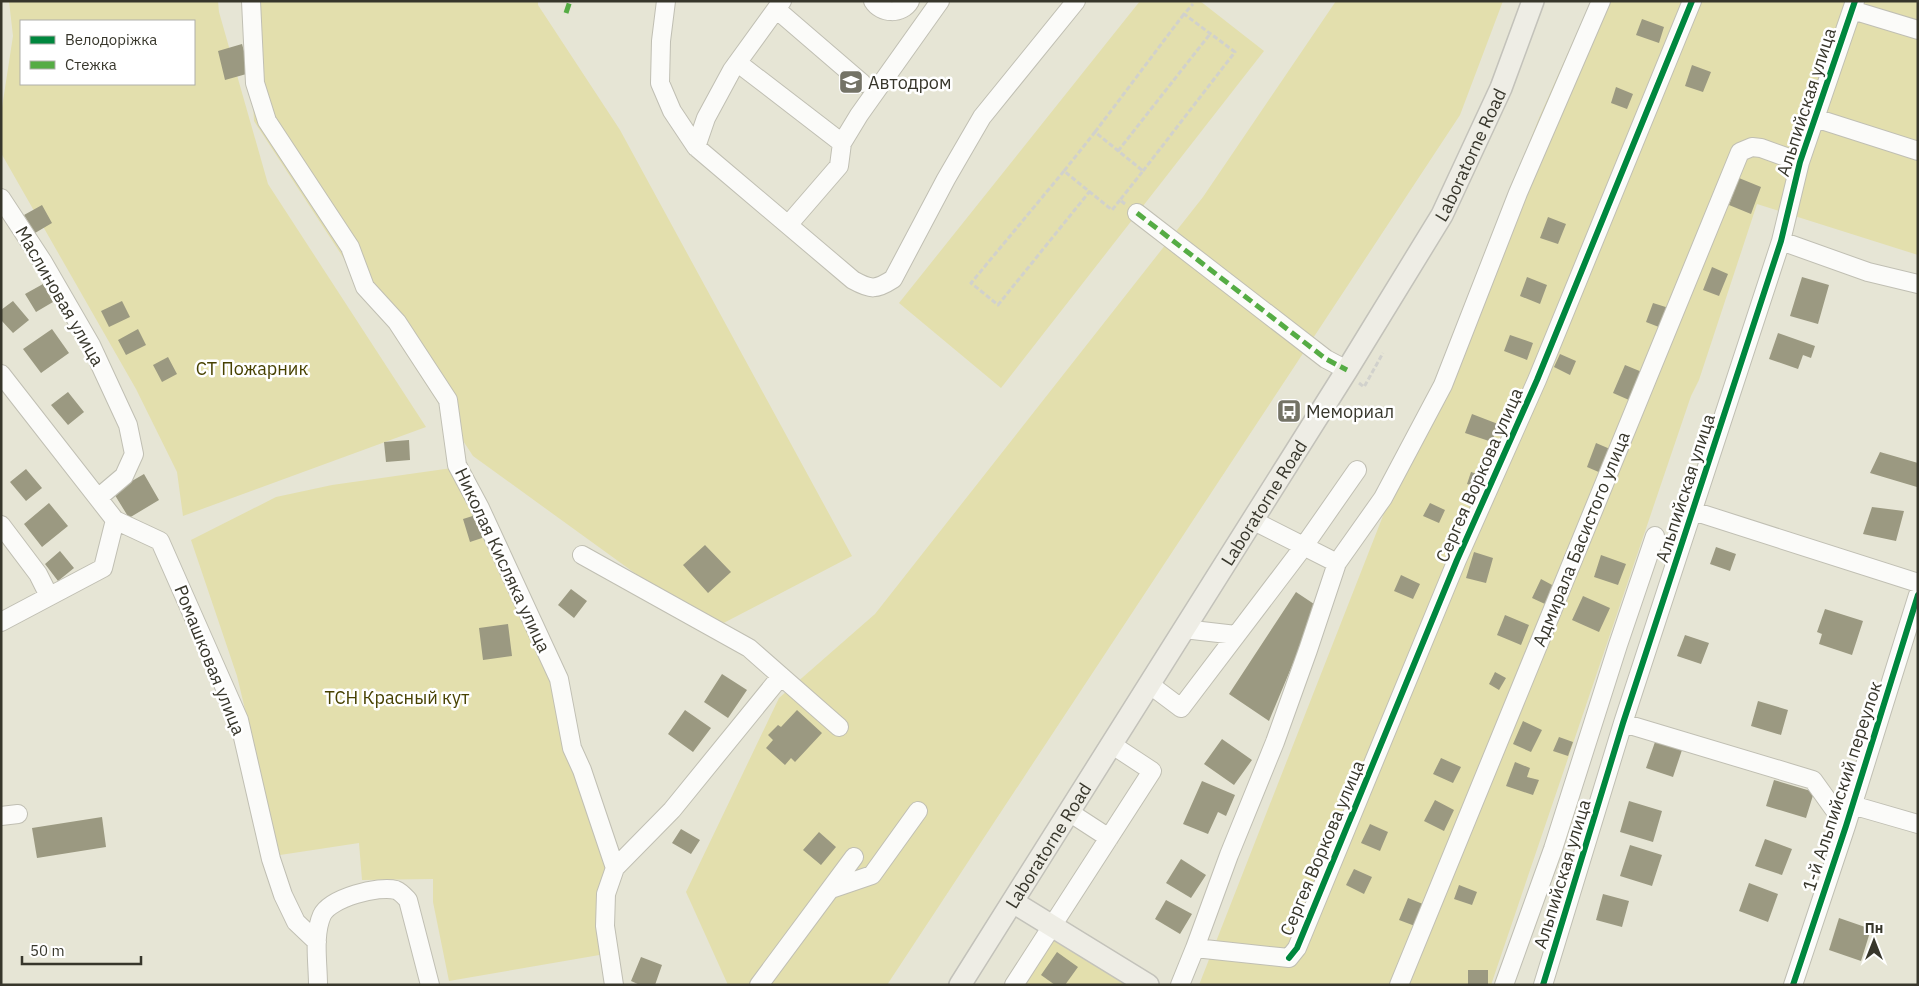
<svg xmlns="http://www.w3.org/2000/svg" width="1919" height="986" font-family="'IBM Plex Sans',sans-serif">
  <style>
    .green { fill: #e3dfad; fill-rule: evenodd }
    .building { fill: #9b9981 }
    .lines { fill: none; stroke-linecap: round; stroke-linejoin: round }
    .minor-casing { stroke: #c0bfb3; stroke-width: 20 }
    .major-casing { stroke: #c3c2ba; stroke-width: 24 }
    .path { stroke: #d1d1cc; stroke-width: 3; stroke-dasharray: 5 2.5; stroke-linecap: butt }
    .minor { stroke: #fbfbf9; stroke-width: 18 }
    .major { stroke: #eeede5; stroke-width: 21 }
    .quiet { stroke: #55ac44; stroke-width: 5; stroke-dasharray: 10 5; stroke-linecap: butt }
    .cycleway-casing { stroke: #fff; stroke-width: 9 }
    .cycleway { stroke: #00873e; stroke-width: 6 }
    .labels { text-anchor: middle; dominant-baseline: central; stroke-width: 5; stroke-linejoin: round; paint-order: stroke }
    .poi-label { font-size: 18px; fill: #37362b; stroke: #fff; text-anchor: start }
    .street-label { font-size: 18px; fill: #37362b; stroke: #fff }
    .park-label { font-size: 18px; fill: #474100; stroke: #fff }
  </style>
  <rect width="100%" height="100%" fill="#e6e5d5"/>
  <path class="green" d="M9,1H218L219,12L268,184L426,427L183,516L177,472L136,389L1,153V114L13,36ZM21,21H194V84H21Z
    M248,1H538V5L620,130L852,556L712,629L473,456L254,121Z
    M1140,1H1200L1264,51L1001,388L899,303Z
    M1336,1H1503L1460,115L887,985H728L686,892L779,698L875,614L1203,197Z
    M1591,1H1918V255L1757,204L1699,380L1691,396L1491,985H1199L1539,118Z
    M452,468L557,683L606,844L611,953L449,981L433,902V879L362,880L359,843L280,855L237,676L191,540L276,497L332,485Z
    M1046,928L1140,985H1009Z"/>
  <path class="building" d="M1642,19L1664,27L1659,43L1636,35Z
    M242,44L250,73L225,80L218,51Z
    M1692,65L1711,72L1703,92L1685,86Z
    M1616,87L1633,94L1627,109L1611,103Z
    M1739,178L1761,187L1751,214L1729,205Z
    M42,205L52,223L35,233L24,215Z
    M1548,217L1566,224L1558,244L1540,238Z
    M1712,267L1728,274L1719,296L1703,290Z
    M1527,277L1547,285L1540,304L1520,296Z
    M1802,277L1829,285L1818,324L1790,316Z
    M43,284L53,302L36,312L25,294Z
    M13,301L29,320L13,333L1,320V310Z
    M122,301L130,317L109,327L101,311Z
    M1653,303L1672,309L1664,329L1646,322Z
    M52,329L69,353L41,373L23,349Z
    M138,329L146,345L126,355L118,340Z
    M1778,333L1815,346L1811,358L1803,355L1798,369L1769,359Z
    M1510,335L1533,343L1527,360L1504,351Z
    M1560,354L1576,361L1570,375L1554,367Z
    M168,357L177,374L162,382L153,365Z
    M1625,365L1642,372L1629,400L1613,393Z
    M68,392L84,412L68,425L51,405Z
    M1472,414L1498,424L1492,442L1465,433Z
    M409,440L410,460L386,462L384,442Z
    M1596,443L1610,449L1601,473L1587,467Z
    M1880,452L1918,463L1917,487L1870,473Z
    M26,469L42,488L26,501L10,482Z
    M1471,472L1487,477L1483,489L1467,484Z
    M144,474L159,500L129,518L113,492Z
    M49,503L68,526L42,547L24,524Z
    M1430,503L1445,510L1439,523L1423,516Z
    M1872,507L1904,511L1896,541L1863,534Z
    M479,514L485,537L470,542L463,519Z
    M705,545L731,572L708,593L683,565Z
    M1716,547L1736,554L1730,571L1710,564Z
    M60,551L74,568L58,581L45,564Z
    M1474,552L1493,558L1486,583L1466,578Z
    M1601,555L1626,564L1618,585L1594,577Z
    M1401,575L1420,584L1413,599L1394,591Z
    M1541,579L1554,586L1545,604L1532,598Z
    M571,589L587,601L574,618L558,605Z
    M1296,592L1317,606L1269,721L1229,694Z
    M1583,596L1610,608L1599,632L1572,620Z
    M1825,609L1863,621L1852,655L1819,644L1822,634L1817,632Z
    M1505,615L1529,625L1521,645L1497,635Z
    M508,624L512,656L483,660L479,628Z
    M1685,635L1709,643L1701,664L1677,656Z
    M1495,672L1506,678L1499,690L1489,684Z
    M722,674L747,690L728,718L704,702Z
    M1758,701L1788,710L1781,735L1751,726Z
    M685,710L711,728L693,752L668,734Z
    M797,710L822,733L795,762L791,758L785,765L766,748L773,740L768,735L778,725L781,727Z
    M1523,721L1542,730L1531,752L1513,744Z
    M1559,737L1573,742L1568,756L1553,751Z
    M1222,739L1252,760L1234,785L1204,764Z
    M1655,742L1682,750L1673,777L1646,768Z
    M1441,758L1461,767L1453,783L1433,774Z
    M1515,762L1530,768L1527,777L1539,780L1533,795L1506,786Z
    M1774,780L1814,792L1806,818L1766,806Z
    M1202,781L1235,795L1226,816L1218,812L1208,834L1183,824Z
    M1435,800L1454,810L1444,831L1424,821Z
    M1629,801L1662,811L1653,842L1620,832Z
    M102,817L106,847L37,858L32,828Z
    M1370,824L1388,832L1380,851L1361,843Z
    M681,829L700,840L691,854L672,843Z
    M819,832L836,847L821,865L803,850Z
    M1765,839L1792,849L1782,875L1755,866Z
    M1630,845L1662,855L1652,886L1620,876Z
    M1181,859L1206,875L1191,898L1166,883Z
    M1354,869L1372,877L1364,894L1346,885Z
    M1749,883L1778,894L1768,922L1739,911Z
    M1459,885L1477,892L1472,905L1454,899Z
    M1603,894L1629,901L1622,927L1596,920Z
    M1408,898L1423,904L1415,926L1399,920Z
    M1166,900L1192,914L1180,934L1155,919Z
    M1839,918L1871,929L1861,961L1829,950Z
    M1057,952L1078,967L1065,985H1055L1041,975Z
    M641,957L662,965L655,985H640L631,981Z
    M1468,970H1488V985H1468Z"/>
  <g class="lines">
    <defs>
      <path id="minor" d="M251,1L255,83L267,121L350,247L365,287L397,322L448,400L457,465L480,508L559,679L572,748L582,770L615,868L606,894L605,926L614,985
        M666,1L661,41L660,83L672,111L696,147L853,280C871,290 876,290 893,279L946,179L982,117L1076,1
        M873,1C881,14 902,15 910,1
        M776,9L862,83
        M1852,10L1918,30
        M738,63L842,143
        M1815,118L1918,151
        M696,147L706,118L732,70L782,1
        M1,198L43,262L91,345L128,425L134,454L124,476L98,498
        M1137,213L1326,359L1347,370
        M788,225L839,166L842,143L859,115L940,1
        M1781,241L1868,272L1918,284
        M1,374L115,520L103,568L1,622
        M1693,511L1918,583
        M115,520L160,541L239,720L271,859L283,895L296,922L317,942
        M1252,520L1337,563
        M1,525L38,574L49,596
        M582,555L749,648L839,727
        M1184,629L1236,635
        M1149,684L1181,708L1304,546L1357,470
        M1623,723L1813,780L1846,826
        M1852,805L1918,824
        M1069,812L1109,838
        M1,816L18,814
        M615,868L672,810L781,676
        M831,889L872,875L918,811
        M1195,948L1229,855L1275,742L1308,650L1337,563L1383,498L1443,385L1518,193L1601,1
        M318,985C318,963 313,935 322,915C330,898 379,885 396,890C401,892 405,897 408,900L430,985
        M759,985L854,857
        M1014,985L1152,771L1111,744
        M1180,985L1195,948L1289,958L1297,948L1457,560L1537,380L1692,1
        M1399,985L1740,152L1752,147L1761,148L1800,162
        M1504,985L1553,849L1618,645L1655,536
        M1543,985L1623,723L1781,241L1800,162L1855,1
        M1793,985L1846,826L1918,595"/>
      <g id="major">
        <path d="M1013,902L1148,985"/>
        <path id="s1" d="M960,985L1347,370L1442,215L1501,88L1533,1"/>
      </g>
    </defs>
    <use href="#minor" class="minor-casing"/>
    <use href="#major" class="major-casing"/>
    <path class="path" d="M1095,132L1184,14
      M1118,151L1210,34
      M1064,171L971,283L998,305L1090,191
      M1143,171L1235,52L1184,14L1193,4
      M1120,200L1112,210L1064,171L1095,132L1143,171L1120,200L1125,204
      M1359,383L1364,387L1383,353"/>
    <use href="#minor" class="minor"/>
    <use href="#major" class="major"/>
    <path class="quiet" d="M566,13L570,1
      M1137,213L1326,359L1347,370"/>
    <defs>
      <path id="cycleway" d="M1289,958L1297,948L1457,560L1537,380L1692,1
        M1543,985L1623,723L1781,241L1800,162L1855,1
        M1793,985L1846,826L1918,595"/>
    </defs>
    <use href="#cycleway" class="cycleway-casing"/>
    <use href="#cycleway" class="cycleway"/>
  </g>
  <defs>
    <symbol id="university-square" viewBox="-11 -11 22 22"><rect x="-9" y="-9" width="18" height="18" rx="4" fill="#747366" stroke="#fff"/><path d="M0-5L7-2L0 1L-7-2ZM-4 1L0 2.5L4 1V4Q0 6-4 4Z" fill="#fff"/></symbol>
    <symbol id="bus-square" viewBox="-11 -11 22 22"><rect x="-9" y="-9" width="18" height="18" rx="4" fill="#747366" stroke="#fff"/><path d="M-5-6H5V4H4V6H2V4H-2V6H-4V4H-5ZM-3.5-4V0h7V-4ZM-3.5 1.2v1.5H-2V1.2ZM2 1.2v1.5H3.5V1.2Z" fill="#fff"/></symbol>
  </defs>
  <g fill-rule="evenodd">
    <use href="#university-square" x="837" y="68" width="28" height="28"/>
    <use href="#bus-square" x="1275" y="397" width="28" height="28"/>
  </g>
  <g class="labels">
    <g class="poi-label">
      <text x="868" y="82">Автодром</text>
      <text x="1306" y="411">Мемориал</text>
    </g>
    <g class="street-label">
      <text transform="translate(1806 102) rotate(-72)">Альпийская улица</text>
      <text stroke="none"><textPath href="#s1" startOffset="975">Laboratorne Road</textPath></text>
      <text transform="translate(60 296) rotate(60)">Маслиновая улица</text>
      <text transform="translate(1479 475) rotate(-66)">Сергея Воркова улица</text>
      <text transform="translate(1685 488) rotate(-72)">Альпийская улица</text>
      <text stroke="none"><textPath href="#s1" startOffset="570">Laboratorne Road</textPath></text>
      <text transform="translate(1581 539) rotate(-68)">Адмирала Басистого улица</text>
      <text transform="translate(503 560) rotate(65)">Николая Кисляка улица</text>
      <text transform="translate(210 660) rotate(68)">Ромашковая улица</text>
      <text transform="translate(1842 786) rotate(-72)">1-й Альпийский переулок</text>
      <text stroke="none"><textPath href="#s1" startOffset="165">Laboratorne Road</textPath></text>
      <text transform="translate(1322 848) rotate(-67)">Сергея Воркова улица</text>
      <text transform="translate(1562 874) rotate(-73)">Альпийская улица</text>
    </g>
    <g class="park-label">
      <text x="252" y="368">СТ Пожарник</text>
      <text x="397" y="697">ТСН Красный кут</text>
    </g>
  </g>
  <rect width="1919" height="986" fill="none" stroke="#37362b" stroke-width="5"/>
  <rect x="20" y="20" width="175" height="65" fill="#ffffff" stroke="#afafaa"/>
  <rect x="30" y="36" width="25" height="8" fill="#00873e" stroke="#afafaa"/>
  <text x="65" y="45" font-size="15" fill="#37362b">Велодоріжка</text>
  <rect x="30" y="61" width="25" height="8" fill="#55ac44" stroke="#afafaa"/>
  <text x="65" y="70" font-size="15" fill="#37362b">Стежка</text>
  <g transform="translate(1874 941)" stroke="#ffffff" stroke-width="4" paint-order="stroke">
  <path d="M0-4L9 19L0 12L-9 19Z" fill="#37362b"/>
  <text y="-8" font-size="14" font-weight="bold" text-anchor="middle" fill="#37362b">Пн</text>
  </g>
  <path d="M22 956v8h119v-8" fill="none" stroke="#37362b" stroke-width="2.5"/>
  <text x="30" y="956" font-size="15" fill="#37362b" stroke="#ffffff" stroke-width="4" paint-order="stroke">50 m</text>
</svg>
